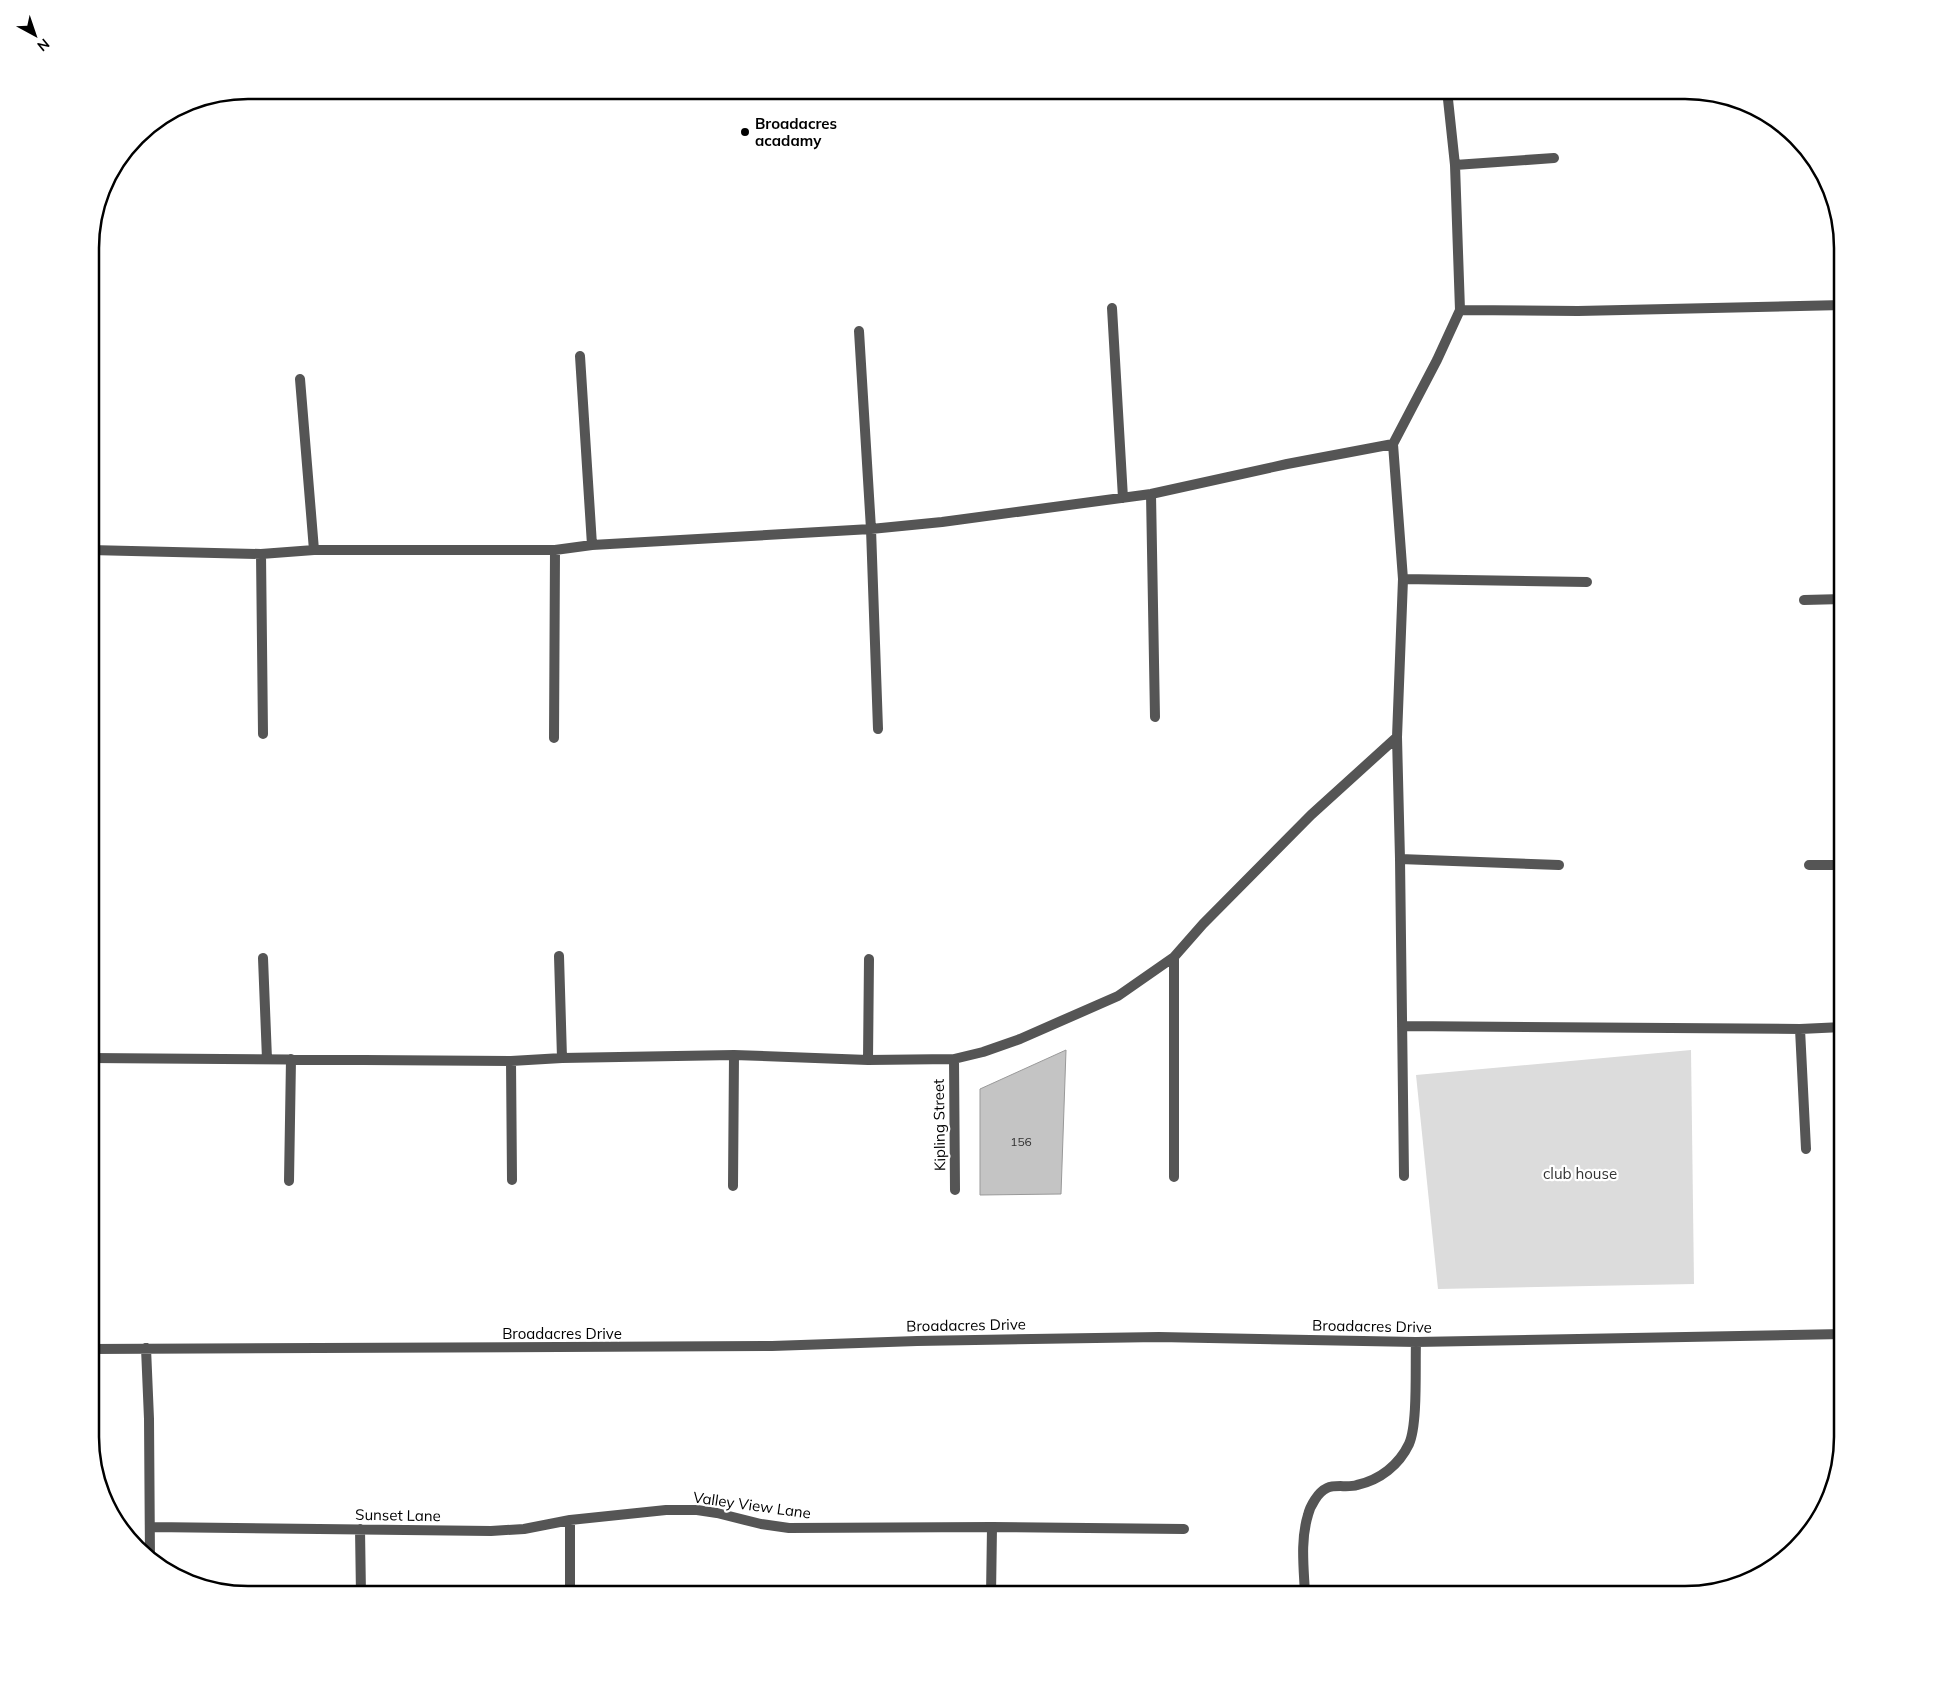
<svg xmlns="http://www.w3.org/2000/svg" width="1933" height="1685" font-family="Mulish,sans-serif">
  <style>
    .green { fill: #dcdcdc }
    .building { fill: #c4c4c4; stroke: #999 }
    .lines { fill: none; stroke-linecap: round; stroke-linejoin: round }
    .street { stroke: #555; stroke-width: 10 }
    .poi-dot { fill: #000; stroke: #fff; stroke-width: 2 }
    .labels { text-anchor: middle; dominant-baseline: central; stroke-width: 4.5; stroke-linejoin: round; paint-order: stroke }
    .number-label { font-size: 12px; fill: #313131 }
    .poi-label { font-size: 15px; font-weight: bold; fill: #000; stroke: #fff; text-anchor: start }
    .street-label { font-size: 15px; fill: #000; stroke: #fff }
    .park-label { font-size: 15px; fill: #333; stroke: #fff }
    .rim { fill: none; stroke: #000; stroke-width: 2.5 }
  </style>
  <rect width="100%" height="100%" fill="#fff"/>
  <path class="green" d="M1691,1050L1694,1284L1438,1289L1416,1075Z"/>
  <path class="building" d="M1066,1050L1061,1194L980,1195V1089Z"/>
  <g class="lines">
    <path class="street" d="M1455,165L1554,158
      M1112,308L1123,498
      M1460,310L1578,311L1843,305
      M859,331L871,529L878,729
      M580,356L592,545
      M300,379L314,550
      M1151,494L1155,717
      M90,550L261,554L314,550H555L592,545L871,529L942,522L1151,494L1287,464L1393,444
      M261,554L263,734
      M1403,579L1587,582
      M1804,600L1843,599
      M554,738L555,550
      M1400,859L1559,865
      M1809,865H1843
      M559,956L562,1058
      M1174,957V1177
      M263,958L267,1059
      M1402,1026L1800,1029L1843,1027
      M1800,1029L1806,1149
      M90,1058L511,1061L562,1058L734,1055L868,1060L954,1059L983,1052L1020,1039L1118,996L1174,957L1203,924L1311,815L1397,737
      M954,1059L955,1190
      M868,1060L869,959
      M511,1061L512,1180
      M1404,1176L1400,859L1397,737L1403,579L1393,444L1437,360L1460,310L1455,165L1447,90
      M289,1181L291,1059
      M733,1186L734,1055
      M146,1348L149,1419L150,1559
      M90,1349L772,1346L917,1341L1159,1337L1416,1342L1843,1334
      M570,1520V1595
      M150,1527L491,1531L524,1529L570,1520L666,1510H697L717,1513L761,1524L789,1528L992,1527L1184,1529
      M360,1529L361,1595
      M991,1595L992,1527
      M1305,1595C1304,1569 1300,1541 1308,1515C1310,1506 1318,1492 1327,1488C1336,1484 1348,1488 1357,1485C1380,1480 1399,1465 1409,1444C1418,1424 1415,1366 1416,1342"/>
  </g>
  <circle class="poi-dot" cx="745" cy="132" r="5"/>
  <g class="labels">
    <g class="number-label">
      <text x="1021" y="1141">156</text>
    </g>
    <g class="poi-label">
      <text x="755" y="123">Broadacres<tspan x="755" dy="17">acadamy</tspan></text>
    </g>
    <g class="street-label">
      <text transform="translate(939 1125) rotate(-91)">Kipling Street</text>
      <text transform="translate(966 1325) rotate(-1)">Broadacres Drive</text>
      <text transform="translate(1372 1326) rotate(1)">Broadacres Drive</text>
      <text x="562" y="1333">Broadacres Drive</text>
      <text transform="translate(752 1505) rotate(8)">Valley View Lane</text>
      <text transform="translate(398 1515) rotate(1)">Sunset Lane</text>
    </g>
    <g class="park-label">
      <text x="1580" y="1173">club house</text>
    </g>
  </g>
  <path d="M0 0H1933V1685H0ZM248 99H1685A149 149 0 0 1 1834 248V1437A149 149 0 0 1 1685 1586H248A149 149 0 0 1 99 1437V248A149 149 0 0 1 248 99Z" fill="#fff" fill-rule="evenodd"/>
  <path class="rim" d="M248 99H1685A149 149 0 0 1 1834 248V1437A149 149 0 0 1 1685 1586H248A149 149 0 0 1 99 1437V248A149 149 0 0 1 248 99Z"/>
  <g transform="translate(35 35) rotate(140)" stroke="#ffffff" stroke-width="4" paint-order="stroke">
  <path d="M0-4L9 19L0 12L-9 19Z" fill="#000000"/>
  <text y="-8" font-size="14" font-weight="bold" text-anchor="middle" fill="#000000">N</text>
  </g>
</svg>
